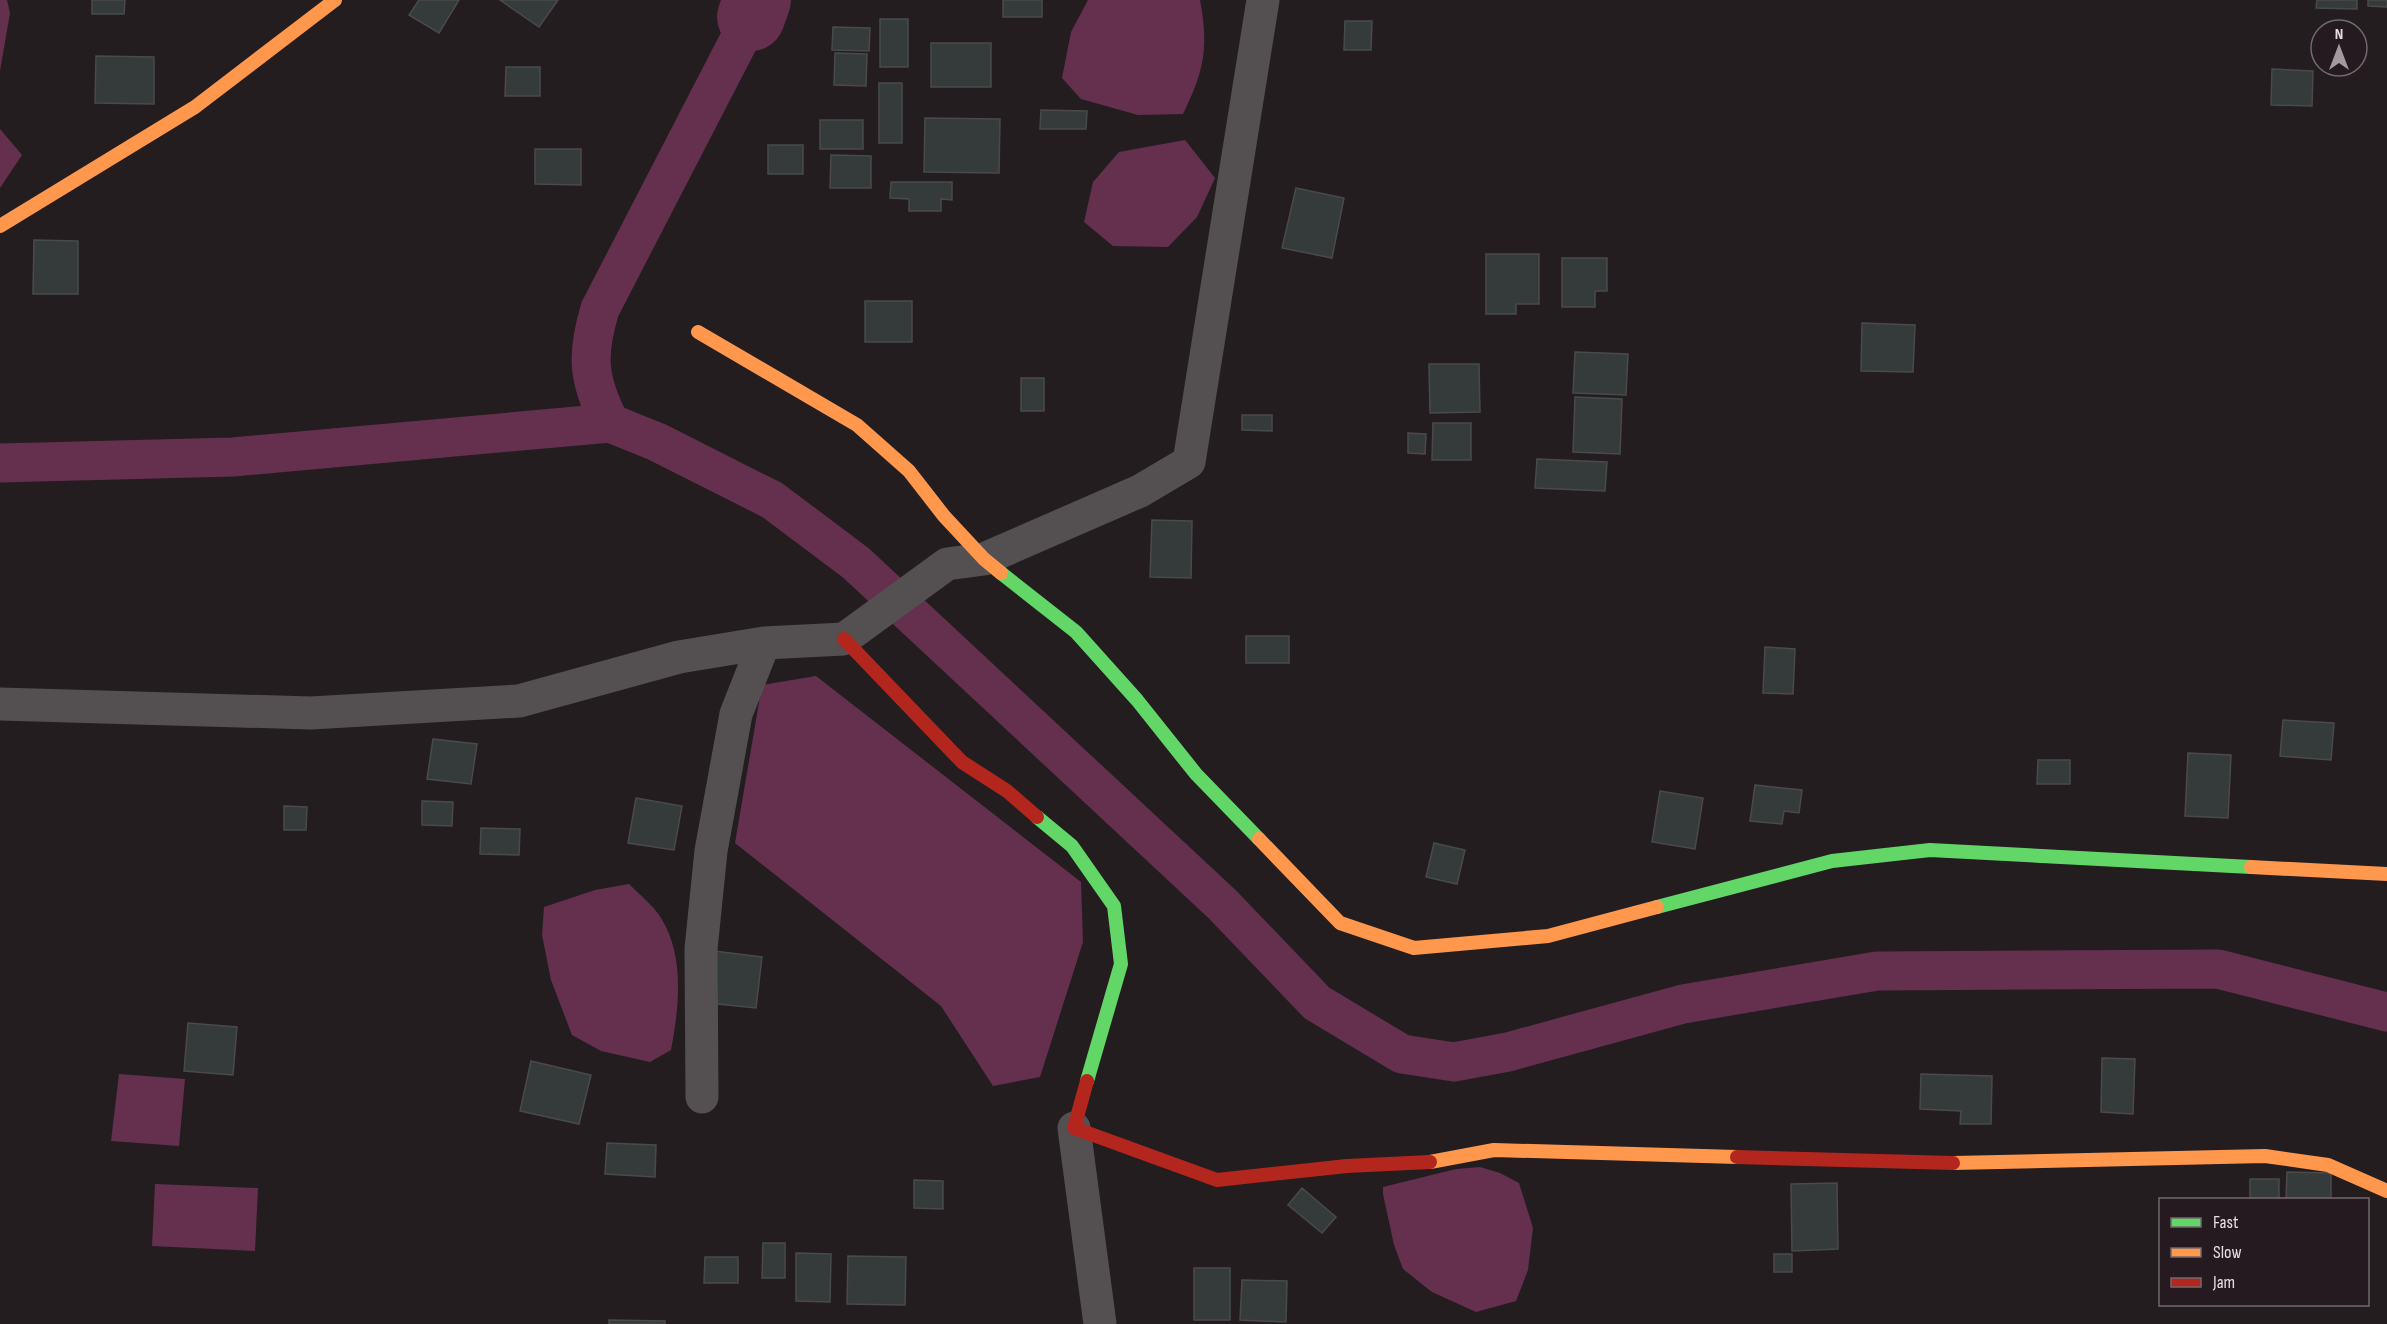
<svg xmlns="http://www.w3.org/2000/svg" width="2387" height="1324" font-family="'Sofia Sans Condensed',sans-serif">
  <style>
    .water { fill: #64304e }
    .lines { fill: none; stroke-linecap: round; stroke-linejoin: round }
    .canal { stroke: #64304e; stroke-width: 39 }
    .river { stroke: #64304e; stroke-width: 68 }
    .building { fill: #353a3b; stroke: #4a4a4b; stroke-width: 1.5 }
    .street { stroke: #545052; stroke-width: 33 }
    .fast { stroke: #63d668; stroke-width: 14 }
    .slow { stroke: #ff974d; stroke-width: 14 }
    .jam { stroke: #b3261e; stroke-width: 14 }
  </style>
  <rect width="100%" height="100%" fill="#231d20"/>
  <path class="water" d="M0,0H7L10,13L0,71Z
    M1088,0H1200C1209,48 1204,71 1183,114L1138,115L1081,99L1062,78L1071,32Z
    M0,129L22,155L0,188Z
    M1185,140L1215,178L1197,217L1168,247L1113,246L1084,222L1093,182L1119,152Z
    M816,676L1081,882L1083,942L1040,1077L993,1086L941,1006L735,843L762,685Z
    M629,884C639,894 653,905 661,918C685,956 679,1008 671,1050L650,1062L601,1051L572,1035L551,980L542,935L544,907L595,890Z
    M119,1074L185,1079L179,1146L111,1141Z
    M1480,1167L1500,1173L1519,1183L1533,1228L1528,1270L1516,1301L1476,1312L1432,1292L1403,1269L1394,1245L1383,1194V1187L1456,1169Z
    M155,1184L258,1188L255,1251L152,1246Z"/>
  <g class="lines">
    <path class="canal" d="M751,17L600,309C586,355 588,380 610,423L657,442L772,500L856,563L1222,904L1317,1003L1402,1054L1454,1062L1508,1052L1683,1004L1877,971L2218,969L2387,1012
      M0,463L233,457L610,423"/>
    <path class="river" d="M751,17L757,0"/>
  </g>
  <path class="building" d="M92,0H125L124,14H92Z
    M419,0H459L439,33L409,15Z
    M500,0H558L539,27Z
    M1003,0H1042V17H1003Z
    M2317,0H2357V9L2316,8Z
    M2368,0H2387V7L2368,6Z
    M880,19H908V67H880Z
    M1345,21H1372L1371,50H1344Z
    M833,27L870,28L869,51L832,50Z
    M931,43H991V87H931Z
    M835,53L867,54L866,86L834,85Z
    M96,56L154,57V104L95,103Z
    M506,67H540V96H505Z
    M2272,69L2313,71L2312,106L2271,105Z
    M879,83H902V143H879Z
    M1041,110L1087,111L1086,129H1040Z
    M925,118L1000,119L999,173L924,172Z
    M820,120H863V149H820Z
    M768,145H803V174H768Z
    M535,149H581V185L535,184Z
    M831,155L871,156V188H830Z
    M891,182H952V200L941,199V211H909V199L890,198Z
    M1296,188L1344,198L1332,258L1282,248Z
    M34,240L78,241V294H33Z
    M1486,254H1539V304H1516V314H1486Z
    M1562,258H1607V291H1595V307H1562Z
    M865,301H912V342H865Z
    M1862,323L1915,325L1913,372L1861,371Z
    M1575,352L1628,354L1626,395L1573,393Z
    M1429,364H1479L1480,412L1430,413Z
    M1021,378H1044V411H1021Z
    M1575,397L1622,399L1620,454L1573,452Z
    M1242,415H1272V431L1242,430Z
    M1433,423H1471V460H1432Z
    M1408,433L1426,434L1425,454L1408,453Z
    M1537,459L1607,462L1605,491L1535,488Z
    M1152,520L1192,521L1191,578L1150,577Z
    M1246,636H1289V663H1246Z
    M1765,647L1795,649L1793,694L1763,693Z
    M2283,720L2334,723L2331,760L2280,756Z
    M433,739L477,744L471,784L427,779Z
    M2188,753L2231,755L2228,818L2185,816Z
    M2038,760H2070V784H2037Z
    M1755,785L1802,790L1799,813L1784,811L1782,824L1750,821Z
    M1660,791L1703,798L1695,849L1652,842Z
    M636,798L682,806L674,850L628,843Z
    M422,801L453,802L452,826L422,825Z
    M284,806L307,807L306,830H284Z
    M481,828L520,829L519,855L480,854Z
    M1434,843L1465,850L1457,884L1426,877Z
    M714,951L762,957L756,1008L708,1003Z
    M188,1023L237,1027L233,1075L184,1071Z
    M2102,1058L2135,1059L2133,1114L2101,1112Z
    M531,1061L591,1075L579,1124L520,1111Z
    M1921,1074L1992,1076L1991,1124H1960L1961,1111L1920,1109Z
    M607,1143L656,1145L655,1177L605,1174Z
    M2287,1172L2331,1173V1200H2286Z
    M2250,1179H2279V1200H2250Z
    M914,1180L943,1181V1209L914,1208Z
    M1837,1183L1838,1249L1792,1251L1791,1184Z
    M1302,1188L1336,1217L1322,1233L1288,1205Z
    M763,1243H785V1278H762Z
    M796,1253L831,1254L830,1302L796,1301Z
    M1774,1254H1792V1272H1774Z
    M848,1256L906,1257L905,1305L847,1304Z
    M705,1257H738V1283H704Z
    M1194,1268H1230V1320H1194Z
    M1242,1280L1287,1281L1286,1322L1240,1320Z
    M609,1320L665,1321V1324H609Z"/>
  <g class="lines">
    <path class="street" d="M0,704L311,713L519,701L679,657L764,643L844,639L947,564L984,559L1140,491L1189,462L1263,0
      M702,1097L701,949L711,851L736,714L764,643
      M1074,1128L1100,1324"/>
    <path class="fast" d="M1001,573L1076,632L1137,700L1196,774L1259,839
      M1037,817L1072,846L1114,906L1121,964L1087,1081
      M1657,907L1832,861L1930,850L2251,867"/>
    <path class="slow" d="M0,226L195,107L335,0
      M698,332L857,425L909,471L944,516L984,559L1001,573
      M1259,839L1340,923L1414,948L1548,936L1657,907
      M2251,867L2387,874
      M1430,1162L1494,1150L1737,1157
      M1953,1163L2265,1156L2328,1165L2387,1191"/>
    <path class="jam" d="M844,639L962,762L1007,791L1037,817
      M1087,1081L1074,1128L1217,1180L1347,1166L1430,1162
      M1737,1157L1953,1163"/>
  </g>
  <rect x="2159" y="1198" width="210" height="108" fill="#261a21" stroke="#73686e" stroke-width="1.5"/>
  <rect x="2171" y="1218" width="30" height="9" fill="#63d668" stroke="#73686e" stroke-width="1.5"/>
  <text x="2213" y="1228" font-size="18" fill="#e6dee2">Fast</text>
  <rect x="2171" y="1248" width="30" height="9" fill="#ff974d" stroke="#73686e" stroke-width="1.5"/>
  <text x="2213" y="1258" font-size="18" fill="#e6dee2">Slow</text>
  <rect x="2171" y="1278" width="30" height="9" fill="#b3261e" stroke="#73686e" stroke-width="1.5"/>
  <text x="2213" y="1288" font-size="18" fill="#e6dee2">Jam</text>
  <g transform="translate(2339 48)"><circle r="28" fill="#261a21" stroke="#73686e" stroke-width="1.5"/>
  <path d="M0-4.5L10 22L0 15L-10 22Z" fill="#a29a9e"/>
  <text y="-9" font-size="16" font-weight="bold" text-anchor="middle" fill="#e6dee2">N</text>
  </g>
</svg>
